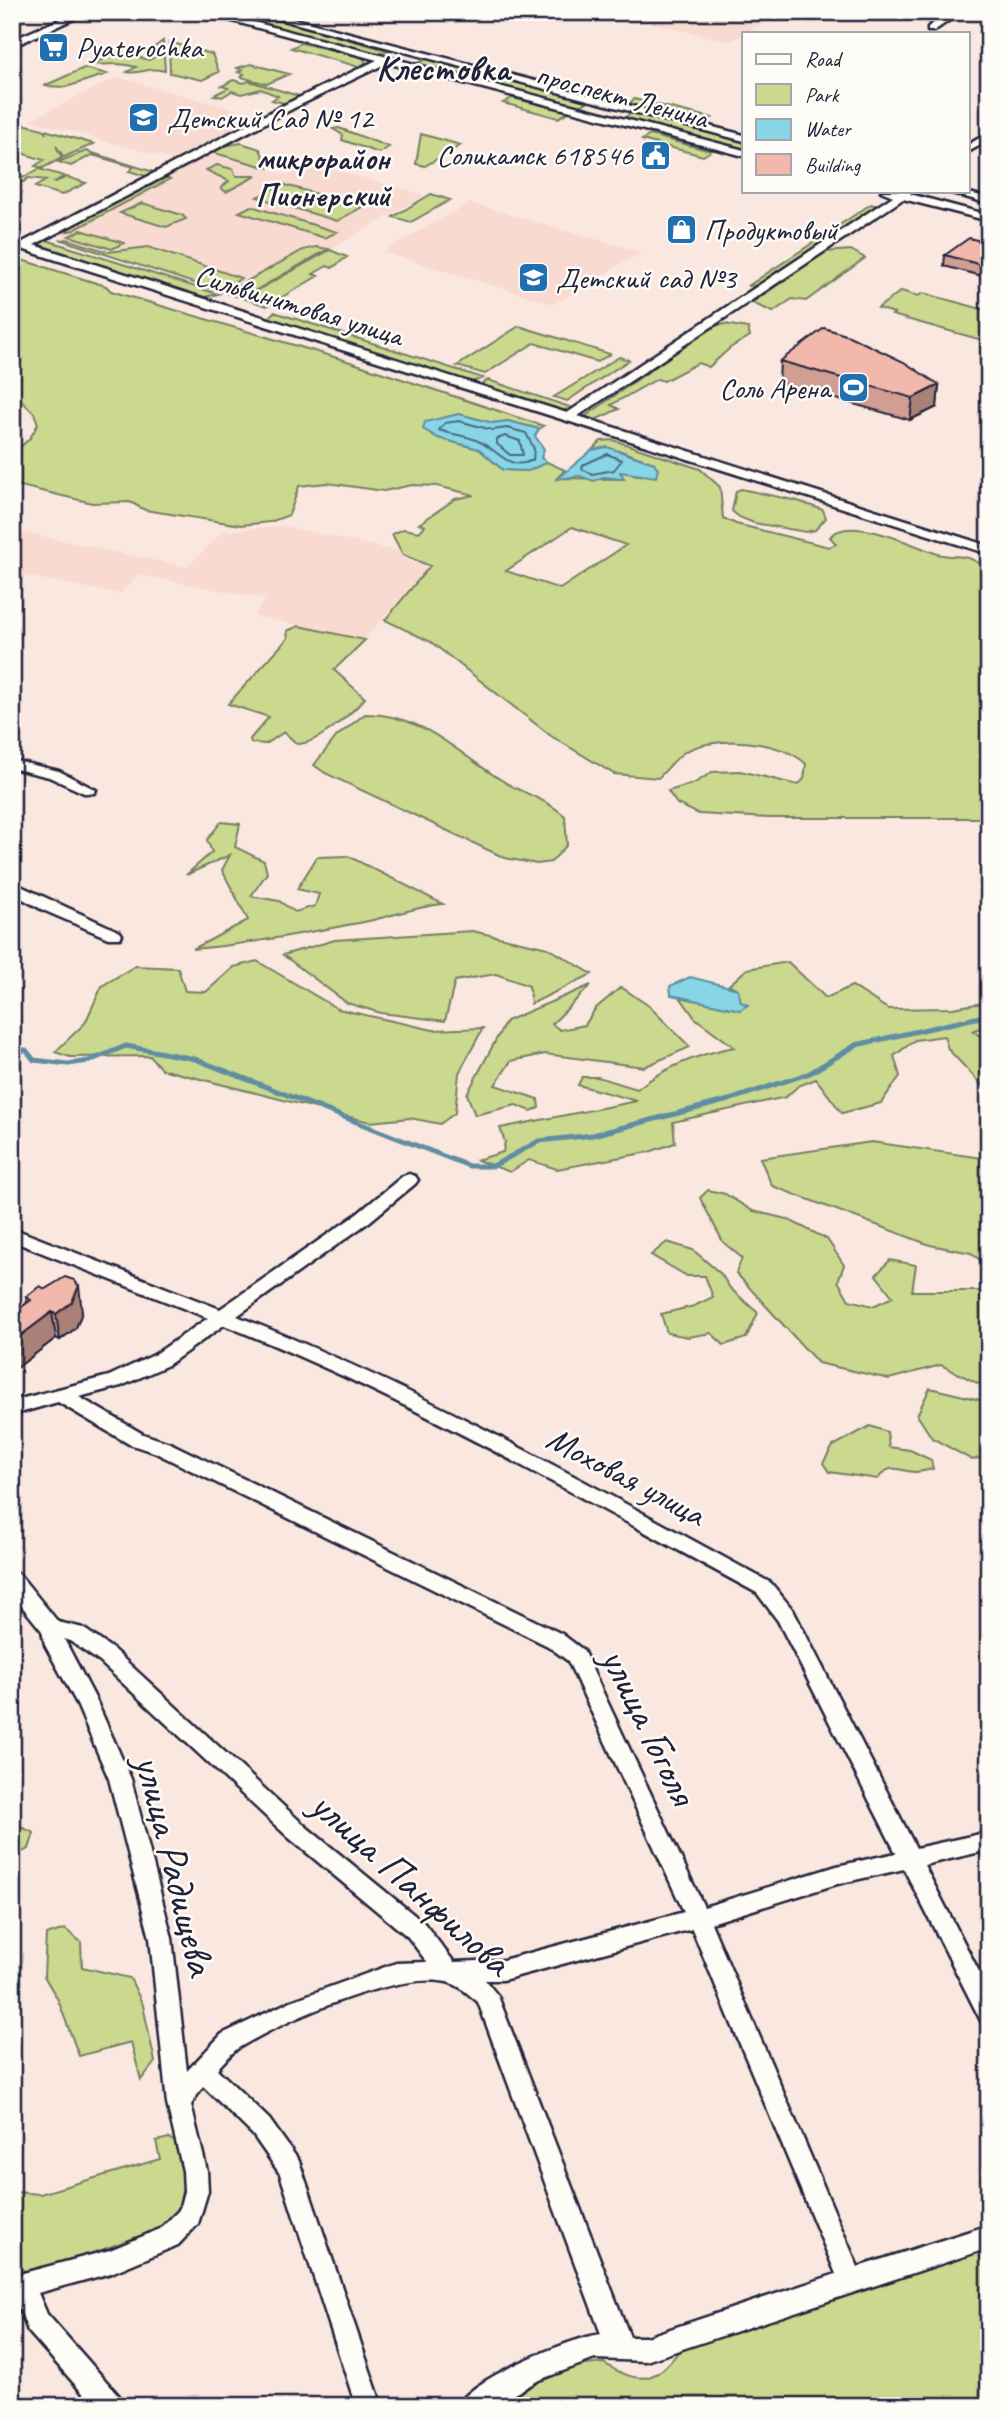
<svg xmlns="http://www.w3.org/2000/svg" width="1001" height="2418" font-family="Caveat,sans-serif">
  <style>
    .built { fill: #f8dad0 }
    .green { fill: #cad98d; stroke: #767e64; stroke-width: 2; fill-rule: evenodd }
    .water { fill: #88d5e6; stroke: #5f8da2; stroke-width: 2 }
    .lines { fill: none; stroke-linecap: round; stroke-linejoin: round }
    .shore { stroke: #4b6a7f; stroke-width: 2 }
    .stream { stroke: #5f8da2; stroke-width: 5 }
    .minor-casing { stroke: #22223b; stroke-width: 5 }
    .minor { fill: #fdfcf7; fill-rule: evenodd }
    .wall { fill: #d09e93; stroke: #22223b; stroke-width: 2 }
    .shaded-wall { fill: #a98178; stroke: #22223b; stroke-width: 2 }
    .building { fill: #f2b8ab; stroke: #22223b; stroke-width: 2 }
    .labels { text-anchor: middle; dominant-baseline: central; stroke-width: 5; stroke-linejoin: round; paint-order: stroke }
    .far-poi-label { font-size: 30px; fill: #22223b; stroke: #fdfcf7; text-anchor: start }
    .far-street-label { font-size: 30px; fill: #22223b; stroke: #fdfcf7 }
    .far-neighbourhood-label { font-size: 32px; font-weight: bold; fill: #22223b; stroke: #fdfcf7 }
    .far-district-label { font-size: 35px; font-weight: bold; fill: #22223b; stroke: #fdfcf7 }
    .street-label { font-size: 35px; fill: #22223b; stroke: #fdfcf7 }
    .near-street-label { font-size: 42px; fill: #22223b; stroke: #fdfcf7 }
  </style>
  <rect width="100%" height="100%" fill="#fae8e0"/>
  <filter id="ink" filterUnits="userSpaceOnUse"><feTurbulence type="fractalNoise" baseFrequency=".0143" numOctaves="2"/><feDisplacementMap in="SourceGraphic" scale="14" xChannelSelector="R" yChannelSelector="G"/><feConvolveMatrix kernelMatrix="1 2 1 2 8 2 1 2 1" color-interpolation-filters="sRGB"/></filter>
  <g filter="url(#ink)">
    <path class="built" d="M619,12H782L730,42L615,14Z
      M117,77L259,116L174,160L30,120Z
      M211,154L288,175L311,163L425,195L249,295L58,235Z
      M470,203L641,252L554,304L382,252Z
      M283,526L397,551L403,558L427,567L365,639L254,616L265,599L139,575L119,594L26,576L12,588V530L187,567L223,531Z"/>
    <path class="green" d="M212,12H248L390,51L373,54Z
      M163,41L165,71C147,66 142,75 127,72L136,67C115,61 111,66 92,64L119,52L149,60L158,55L148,52Z
      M169,42L212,54L219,72L202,80L170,73Z
      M301,43L362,57L366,62L359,67L291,48Z
      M426,59L589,101L578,107L415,65Z
      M251,64L289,74L267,84L241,77L244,74L238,72L242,70L237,68Z
      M84,68L107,74L66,87L44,86Z
      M233,80L244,83L249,81L302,97L287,104L272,100L278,96L261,89L241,94L232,91L222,97L214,95L228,88L222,86Z
      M512,98L569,112L558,118L503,103Z
      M634,99L712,118L704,123L627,106Z
      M629,114H640L744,141V151L629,120L625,118Z
      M15,122L43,129L46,134L45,130L94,144L64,157L56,146L62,158L43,168L35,166L44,160L12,150Z
      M339,128L389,147L379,153L342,140L343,135L333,129Z
      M421,134L461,145L425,166L416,164Z
      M650,135L711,151L703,156L642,140Z
      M241,143L260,149L268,168L211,152L223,146Z
      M86,151L157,173L78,216L73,214L146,176L129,171L134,167L92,155L71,166L58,162Z
      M217,165L233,169L236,176H256L226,192L221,188L229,181L206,170Z
      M39,169L64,176L53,183L67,177L86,183L62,195L35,187L47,180L28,178L24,182L16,181Z
      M165,177L170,179L74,230L58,233Z
      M282,184L362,207L337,221L257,197Z
      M431,194L450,200L411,222L393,217Z
      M142,203L182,215L186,219L166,227L120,213Z
      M871,204L877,206L758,285L748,286Z
      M251,206L337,232L325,238L239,212Z
      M81,230L124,243L112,249L69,236Z
      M43,239L218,294L200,298L34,246Z
      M67,239L108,252L148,247L241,278L221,292L62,240Z
      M316,247L328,249L249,294L233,289L303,250Z
      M330,250L347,257L332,268L327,266L313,274L318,276L267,306L227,293L232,290L249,295Z
      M851,250L865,258L806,301L792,299L773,312L752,303L824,252Z
      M12,257L106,286L111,291L341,359L544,426L539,429L508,421L493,423L459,414L435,420L438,438L479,449L503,470L528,471L547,462L565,470L557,478L624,479L620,471L640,476L654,463L621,451L592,450L601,441L613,440L700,469L720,487L723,518L736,524L829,547L836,544L830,537C849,514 914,546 938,554C947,557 955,555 964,557C973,558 980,565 989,567V818H768L699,814L677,804L668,791L695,783L712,772L740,771L798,785L804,779L806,764C782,740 716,735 686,751C676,757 667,770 658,778L614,774L551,736L431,642L385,620L430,566L403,555L392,534L404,529L419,532L425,526L419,524L455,499L474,495L437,486L412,485L384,491L327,483L299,486L289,515L270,522L241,525L145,510L130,502L92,503L12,484V455L30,438L38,424L34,413L12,391ZM572,527L626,545L560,589L506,571Z
      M901,291L918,296L923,293L989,311V342L892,315L894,313L878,308Z
      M274,312L483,378L469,383L267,319Z
      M725,324L748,328L750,336L730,348L709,367L698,363L664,381L657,379L611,405L619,409L593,421L583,418L713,326Z
      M519,326L610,354L597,362L534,343L485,374L457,366Z
      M619,357L629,360L567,401L554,397Z
      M488,380L573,408L559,411L483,388L482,384Z
      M741,489L798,501L823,510L826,518L815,530L806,532L754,523L739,517L732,511L736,491Z
      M299,626L365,640L334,670L365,698C351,714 318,744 297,744L284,732L266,744L251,743L250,739L269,717L228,704L288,638L287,631Z
      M365,714C427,714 459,756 508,784C528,795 547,800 565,816L567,845L551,862L537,864L505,858L325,773L314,765L337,736Z
      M221,822L240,824L235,847L264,861L267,873L251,896L279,901L295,912L315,906L319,894L297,889L317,857L348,856L443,904C413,907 388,918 359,923C303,933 250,944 193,949L248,920L222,870L230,855L186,875L212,852L207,840Z
      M472,931L548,948L592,974L531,1004L529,986L496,974L455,981L445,1021L381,1013L347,1003L283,955L335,940Z
      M257,961L338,1009L433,1030L483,1028L459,1073L455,1113L440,1124L410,1118L370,1122L161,1069L150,1056L70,1057L55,1052L85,1023L102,986L135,966L178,968L185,991L206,992L234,967Z
      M788,962L826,998L852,986L888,1009L952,1008L989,1002V1024L973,1031L989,1043V1093L948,1049L944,1036L915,1040L894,1056L900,1076L881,1103L842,1113L816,1079L798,1086L786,1097L673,1122L675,1143L649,1152L557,1169L529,1160L510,1172L477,1160L503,1152L505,1142L500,1128L637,1101L578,1085L582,1077H598L637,1089C665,1067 699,1054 734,1047L695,1018L680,997L740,1010L738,989L729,985L747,969Z
      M591,985L552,1024L560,1030L585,1025L595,1009L621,987L649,1006L690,1047L644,1067L545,1054L511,1061L495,1085L538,1099L539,1108L531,1111L516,1105L475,1115L467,1094L506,1021Z
      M872,1142L989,1159V1267L971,1253L930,1245L772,1186L760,1158Z
      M708,1190L725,1194L753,1211L787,1219L827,1239L844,1265L838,1281L849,1300L873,1306L893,1297L876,1275L890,1260L916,1265L912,1291H989V1389L941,1365L889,1379L818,1363L736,1273L742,1258L723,1242L700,1198Z
      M667,1242L693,1250L721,1274L730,1288L758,1313L746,1338L724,1345L711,1333L688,1337L667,1333L661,1314L694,1306L713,1297L705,1276H687L651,1255Z
      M930,1388L989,1402V1455L972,1460L932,1438L917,1415Z
      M870,1426L887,1432L889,1447L910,1450L931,1460L933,1469C928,1470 921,1472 915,1472C899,1471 890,1462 878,1479L829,1472L823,1463L833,1446Z
      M17,1825L34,1833L29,1849L12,1856V1826Z
      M65,1929L81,1942L82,1967L130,1978L143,2005L155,2062L141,2080L131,2042L79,2056L58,2000L44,1976L46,1935Z
      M169,2138L180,2146L189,2198L171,2225L29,2276L12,2259V2196L16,2192L40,2194L160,2159L156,2141Z
      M989,2244V2406H485L568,2367L604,2363C643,2389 659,2380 684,2344Z"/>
    <path class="water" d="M459,414L493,423L508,421L539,429L535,436L544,449L541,458L547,462L528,471L503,470L479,449L438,438L423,429L425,422Z
      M607,447L654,463L658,469L656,477L620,472L624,479L603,477L594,481L580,476L557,479L592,450Z
      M690,977L738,989L741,1002L748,1005L740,1010L671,995L670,986Z"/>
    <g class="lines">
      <path class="shore" d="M459,421L492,430L507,428L526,433L534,449L533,460C508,472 499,450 478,441C466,435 452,435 439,430L445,423Z
        M505,436L520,441L523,455H510L497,444V439Z
        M607,454L622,460L614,470L592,474L582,469L583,465Z"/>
      <path class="stream" d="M12,1051L26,1050L34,1060L68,1064L89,1061L126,1046L195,1059L469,1166H493L539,1141L593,1135L729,1100L810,1073L856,1045L989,1015"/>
      <defs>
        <path id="minor" d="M77,12H89L12,47V40Z
          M199,12H215L744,150V156L387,63L294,108L34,245L567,413L893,196L881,191H913L910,194L989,215V221L903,199L578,416L989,546V554L12,246V239L23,242L286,104L377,60Z
          M252,12H268L744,135V141Z
          M950,12H961L934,31H928V27Z
          M989,132V140L968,152V145Z
          M945,191H961L989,198V204Z
          M12,760L59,771L96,790L94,793H84L49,777L12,768Z
          M12,882L120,932L122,935L120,938H108L43,910L12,893Z
          M409,1174L415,1176L418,1180L415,1184L369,1222L237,1316C422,1389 596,1488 771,1583L793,1610L916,1848L989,1832V1850L924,1865L989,1991V2024L981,2021L904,1869L837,1884L711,1923L858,2267L989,2225V2248L646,2361L595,2359L539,2380L493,2406H458C470,2379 571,2338 601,2334L478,2002C468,1994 460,1985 447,1982C395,1971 286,2020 240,2047C232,2052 224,2062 217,2069L269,2119L299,2161L379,2397L375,2406H357L353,2397L280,2174L253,2135L203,2086L191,2105L207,2171L208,2191L198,2224L178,2245L111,2273L38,2293L47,2314L120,2397L124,2406H94L28,2331L16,2299L12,2300V2276L110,2250L160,2229L179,2210L184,2191L183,2171L167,2104L150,1938L109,1779L76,1702L45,1645L42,1631L12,1594V1571L19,1574L58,1622L83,1628L114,1650L304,1825L424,1923L454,1962L503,1960L684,1912L568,1661L548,1646L156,1453L129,1444L58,1402L12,1415V1401L109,1376L154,1355L208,1318L12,1241V1228L220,1309L357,1214L403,1176ZM224,1325C409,1398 582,1499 757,1593L778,1621L896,1853L837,1866L704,1907L583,1650L562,1634L170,1443L143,1434L79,1397L121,1386L168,1365ZM64,1639L70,1641L100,1662L288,1837L408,1937L427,1962L396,1963L291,2001L222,2034L187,2071L172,1938L131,1779L96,1700ZM692,1929L836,2274L646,2337H630L498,1996L485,1980H503Z"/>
      </defs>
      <use href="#minor" class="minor-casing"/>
      <use href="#minor" class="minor"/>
    </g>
    <path class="wall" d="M989,243V278L944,266L945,255Z
      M780,361L939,385L937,407L910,420L779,383Z
      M26,1297L82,1312L76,1328L60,1340L56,1338L14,1370L12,1369V1314L27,1303Z"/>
    <path class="shaded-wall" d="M939,385L937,407L910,420L913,398Z
      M79,1286L82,1312L76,1328L60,1340L56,1314Z
      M52,1312L56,1338L14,1370L12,1361V1342Z"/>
    <path class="building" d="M969,238L989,243V267L945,255Z
      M824,328L849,336L904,362L939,385L913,398L780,361Z
      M65,1277L74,1280L79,1286L72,1302L56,1314L52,1312L12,1342V1314L31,1300L26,1297L40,1286L45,1289Z"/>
  </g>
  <defs>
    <symbol id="supermarket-square" viewBox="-11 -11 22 22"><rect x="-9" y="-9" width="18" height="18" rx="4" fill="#1f6fb2" stroke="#fdfcf7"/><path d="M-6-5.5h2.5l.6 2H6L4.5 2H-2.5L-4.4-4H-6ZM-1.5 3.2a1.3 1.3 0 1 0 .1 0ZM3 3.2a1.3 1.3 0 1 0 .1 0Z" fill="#fff"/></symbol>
    <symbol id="school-square" viewBox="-11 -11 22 22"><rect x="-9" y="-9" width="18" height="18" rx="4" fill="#1f6fb2" stroke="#fdfcf7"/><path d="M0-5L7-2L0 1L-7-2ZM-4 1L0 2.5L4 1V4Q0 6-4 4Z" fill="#fff"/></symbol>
    <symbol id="civic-square" viewBox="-11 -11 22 22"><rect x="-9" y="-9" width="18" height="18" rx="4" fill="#1f6fb2" stroke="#fdfcf7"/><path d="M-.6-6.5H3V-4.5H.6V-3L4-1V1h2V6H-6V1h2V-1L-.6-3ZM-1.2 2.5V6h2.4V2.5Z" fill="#fff"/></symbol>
    <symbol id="shop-square" viewBox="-11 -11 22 22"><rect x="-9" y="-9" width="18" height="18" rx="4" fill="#1f6fb2" stroke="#fdfcf7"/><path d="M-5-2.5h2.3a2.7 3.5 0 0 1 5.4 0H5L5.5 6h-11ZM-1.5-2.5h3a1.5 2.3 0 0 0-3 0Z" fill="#fff"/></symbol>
    <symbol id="stadium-square" viewBox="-11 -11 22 22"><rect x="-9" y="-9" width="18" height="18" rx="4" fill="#1f6fb2" stroke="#fdfcf7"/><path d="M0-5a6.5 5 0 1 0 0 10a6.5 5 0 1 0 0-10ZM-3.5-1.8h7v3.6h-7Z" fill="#fff"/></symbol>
  </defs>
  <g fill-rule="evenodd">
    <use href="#supermarket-square" x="36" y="30" width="35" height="35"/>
    <use href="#school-square" x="126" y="100" width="35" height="35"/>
    <use href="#civic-square" x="638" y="138" width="35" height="35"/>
    <use href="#shop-square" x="664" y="212" width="35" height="35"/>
    <use href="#school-square" x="516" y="260" width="35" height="35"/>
    <use href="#stadium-square" x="836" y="370" width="35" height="35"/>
  </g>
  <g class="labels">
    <g class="far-poi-label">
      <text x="76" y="47">Pyaterochka</text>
      <text x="167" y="118">Детский Сад № 12</text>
      <text x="633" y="155" text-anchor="end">Соликамск 618546</text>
      <text x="704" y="230">Продуктовый</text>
      <text x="556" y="278">Детский сад №3</text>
      <text x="830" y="388" text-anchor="end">Соль Арена</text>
    </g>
    <g class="far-street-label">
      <text transform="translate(622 96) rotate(15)">проспект Ленина</text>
      <text transform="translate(299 305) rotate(17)">Сильвинитовая улица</text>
    </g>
    <g class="far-neighbourhood-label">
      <text x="323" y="158">микрорайон<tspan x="323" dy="37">Пионерский</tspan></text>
    </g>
    <g class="far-district-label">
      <text x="443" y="68">Клестовка</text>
    </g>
    <g class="street-label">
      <text transform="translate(626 1476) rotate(28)">Моховая улица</text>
    </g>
    <g class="near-street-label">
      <text transform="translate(649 1726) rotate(64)">улица Гоголя</text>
      <text transform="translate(175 1865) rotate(76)">улица Радищева</text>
      <text transform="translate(411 1883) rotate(42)">улица Панфилова</text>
    </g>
  </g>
  <rect width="1001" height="2418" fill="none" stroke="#fdfcf7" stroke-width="42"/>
  <rect x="21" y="21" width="959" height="2376" fill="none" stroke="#22223b" stroke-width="2.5" filter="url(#ink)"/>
  <rect x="742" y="32" width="228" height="161" fill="#fdfcf7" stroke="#a5a5ac" stroke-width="2"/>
  <rect x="756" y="54" width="35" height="10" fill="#fdfcf7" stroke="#a5a5ac" stroke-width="2"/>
  <text x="805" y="66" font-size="21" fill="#22223b">Road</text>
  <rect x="756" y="84" width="35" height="21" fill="#cad98d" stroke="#a5a5ac" stroke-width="2"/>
  <text x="805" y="102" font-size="21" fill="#22223b">Park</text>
  <rect x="756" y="119" width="35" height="21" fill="#88d5e6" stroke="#a5a5ac" stroke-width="2"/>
  <text x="805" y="136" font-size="21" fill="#22223b">Water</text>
  <rect x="756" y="154" width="35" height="21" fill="#f2b8ab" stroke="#a5a5ac" stroke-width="2"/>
  <text x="805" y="172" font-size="21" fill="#22223b">Building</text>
</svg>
